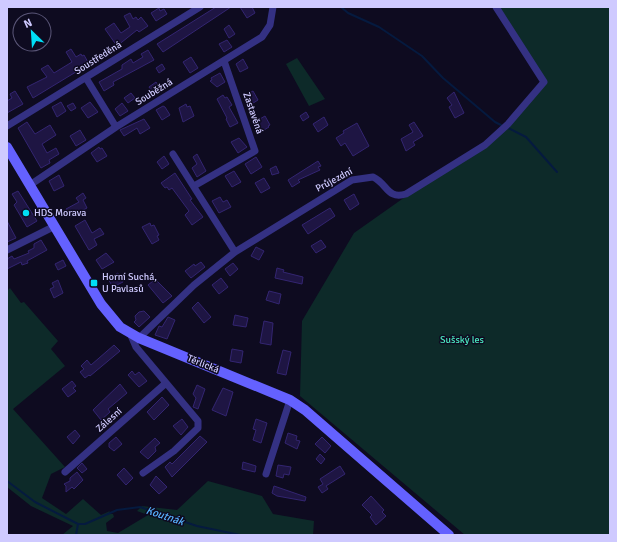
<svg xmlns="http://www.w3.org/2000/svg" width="617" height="542" font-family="Signika,sans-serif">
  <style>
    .green { fill: #0d2a29 }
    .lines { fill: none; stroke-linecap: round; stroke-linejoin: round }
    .stream { stroke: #051a3f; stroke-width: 2 }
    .building { fill: #1e1543; stroke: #332571 }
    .minor { stroke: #343183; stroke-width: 7 }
    .secondary { stroke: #6461ff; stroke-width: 10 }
    .poi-dot { fill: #00def5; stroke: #0e0b20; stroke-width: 1.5 }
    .labels { text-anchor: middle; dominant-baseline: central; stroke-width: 3; stroke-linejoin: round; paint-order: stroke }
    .street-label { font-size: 10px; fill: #cfcaff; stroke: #0e0b20 }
    .poi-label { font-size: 10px; fill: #cfcaff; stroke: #0e0b20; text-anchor: start }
    .park-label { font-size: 10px; fill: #4be9c1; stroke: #0e0b20 }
    .water-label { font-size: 11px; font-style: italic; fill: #58b3ff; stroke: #0e0b20 }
  </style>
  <rect width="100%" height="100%" fill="#0e0b20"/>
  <path class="green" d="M499,7H610V535H465L300,396L302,321L354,233L439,173L485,145L544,82Z
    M297,58L325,99L309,106L286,64Z
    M10,288L21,303L24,302L58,341L51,349L65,366L13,409L65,467L51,474L42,498L66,514L83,499L101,515L110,511L108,514H113L114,517L106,523L107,531L118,533L148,515L137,511L142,506L177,510L208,481L262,496L273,514L314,521L313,535H62L73,526L31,506L7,487V291Z"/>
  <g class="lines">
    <path class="stream" d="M341,7L348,13L379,27L422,56L443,78L495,122L501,125
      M508,128L526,137L557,172
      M7,481L35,502L78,524H85L117,510L140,507L197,526L240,535
      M76,535L78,524"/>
  </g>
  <path class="building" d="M216,7H231L163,52L157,44Z
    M240,7H252L255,13L247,18Z
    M159,8L160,11L164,9L167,14L156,21L151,13Z
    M130,13L133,19L136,17L138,20L141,17L148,26L139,32L137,30L117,46L105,29L114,23L121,33L130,27L124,16Z
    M229,25L235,34L229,38L224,29Z
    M227,40L232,47L224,52L219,44Z
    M71,49L76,57L81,54L82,56L84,55L89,64L33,98L27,87L47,77L41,69L48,65L54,73L72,62L66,52Z
    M148,50L154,60L113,82L114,85L104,91L99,82L122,69V65L131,59L133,63L143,57L141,54Z
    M191,57L198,68L190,73L183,62Z
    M243,59L248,68L240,72L236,64Z
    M162,64L165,69L159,73L156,68Z
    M220,73L225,82L217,87L210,81L212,80L211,78Z
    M156,82L161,90L154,95L149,87Z
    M15,91L23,104L7,113V101L12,98L10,94Z
    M253,91L258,100L250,105L244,96Z
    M454,92L464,113L455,118L449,107L452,105L447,98Z
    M131,93L135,98L128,103L124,98Z
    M223,95L225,98L227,97L232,105L229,107L238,123L230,127L226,119L227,118L217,99Z
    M61,102L66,111L57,117L52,107Z
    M90,102L98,112L88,118L81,108Z
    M73,103L76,108L71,111L67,106Z
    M122,103L128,111L120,116L115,109Z
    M186,104L187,107L190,106L194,116L183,122L179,108Z
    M163,106L165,107L170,115L162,120L156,110Z
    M306,112L309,117L303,121L300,116Z
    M265,116L270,125L268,126L269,127L259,133L253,123Z
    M324,117L328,125L318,132L313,124Z
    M144,119L150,128L140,134L137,128L124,136L120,130Z
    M27,122L35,134L50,125L56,135L42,144L47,153L56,148L59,154L49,160L50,163L41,168L18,128Z
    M414,122L423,136L413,142L415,145L406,151L401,139L413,132L409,125Z
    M357,123L369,146L353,156L345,143L341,146L336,138L344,133L343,131Z
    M80,130L86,140L76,146L70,136Z
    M239,138L247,147L238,153L231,142Z
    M99,147L100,149L102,148L107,156L97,162L91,153Z
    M197,154L206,171L197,177L192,168L197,164L193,157Z
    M164,156L169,164L162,169L157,162Z
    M256,157L262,167L251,174L245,164Z
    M318,161L321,166L318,167L320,170L298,180L300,182L292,187L288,180Z
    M276,166L279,173L272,175L270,169Z
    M234,171L241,182L232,187L225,176Z
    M175,173L192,199L190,200L203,217L192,225L185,215L189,211L172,188L169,190L167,187L165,188L161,183Z
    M59,175L64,186L54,191L49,181Z
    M264,178L270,188L261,193L255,183Z
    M18,191L37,221L27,227L14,205L17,202L12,194Z
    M83,193L86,198L83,200L87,208L70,217L66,209L79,202L76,198Z
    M354,194L359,204L350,210L344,200Z
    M220,197L223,202L227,200L231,207L219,213L212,201Z
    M330,208L335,216L308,234L302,225Z
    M85,220L92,233L100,228L104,234L94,239L97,245L89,250L75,226Z
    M7,221L16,238L7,242Z
    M150,223L151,226L154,225L159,235L157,236L159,240L152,244L142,227Z
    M41,240L47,250L27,261L28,263L22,265L21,262L7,269V259L12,256L14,259L29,253L28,251L34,248V244Z
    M321,240L326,247L316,253L311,246Z
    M256,247L264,251L259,260L251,256Z
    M106,253L114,262L102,269L96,260Z
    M63,260L66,266L58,270L55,264Z
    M201,262L205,267L191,278L185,271L194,264L195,266Z
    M233,263L238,269L230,276L225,269Z
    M277,268L284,270L283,272L303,277L302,284L275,278Z
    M118,273L123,282L113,287L108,279Z
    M221,278L228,287L219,294L212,285Z
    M58,280L63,293L54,298L50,289L54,287L52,283Z
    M153,281L155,283L157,281L172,296L163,303L148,285Z
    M269,291L281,294L279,304L266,300Z
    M198,302L211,317L204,323L192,308Z
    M144,311L150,317L139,327L134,322L136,320L135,316L139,312Z
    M235,315L248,318L246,327L233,325Z
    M168,317L175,320L167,339L155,335L159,326L162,327Z
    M264,321L273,323L271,345L260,343Z
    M114,345L120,351L90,376L89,375L85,378L80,372L84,369L81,366L87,360L91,365Z
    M232,349L243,351L241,363L230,361Z
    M283,350L291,352L286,375L277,373Z
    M132,371L135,375L139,372L147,381L139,387L128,375Z
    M72,381L76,386L73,388L76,391L68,397L62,389Z
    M120,384L127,393L108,409L110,412L101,420L93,410Z
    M197,385L205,389L198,409L193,407L196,398L193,394Z
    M223,388L233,392L226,416L212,410Z
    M162,397L169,405L154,420L147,412Z
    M182,419L188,427L181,435L173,426Z
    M256,419L267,423L261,443L253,440L256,430L253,429Z
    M75,430L80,436L73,444L67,437Z
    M288,433L297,436L296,440L300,441L297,449L285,443Z
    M200,436L207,442L172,477L165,467L170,462L172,464Z
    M116,437L122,444L114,451L109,447V443Z
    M322,437L331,446L325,453L315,444Z
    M155,438L160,443L155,447L156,451L148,459L140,452Z
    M320,454L325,459L321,464L316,459Z
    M243,462L256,466L255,472L242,469Z
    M82,463L87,469L82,473L77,468Z
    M278,465L291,467L289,475L284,474L283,478L276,476Z
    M340,466L345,474L326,486L328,489L322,493L318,487L323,484L320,479Z
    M124,468L133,478L126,485L117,475Z
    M77,472L83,480L74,489L72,487L66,492V486L64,484L70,481V478Z
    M156,476L167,487L159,494L150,485Z
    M274,486L306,497L305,501L277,496L272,493Z
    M371,496L384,510L382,512L386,516L376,525L370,517L372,515L362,505Z"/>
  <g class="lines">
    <path class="minor" d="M86,78L116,127
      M7,126L200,7
      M173,154L235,252
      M30,185L116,127L262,37L270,25L273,7
      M194,186L255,151L224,61
      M7,250L55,226
      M130,333L136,347L198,421V428L174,451L143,473
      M139,338L194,285L235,252L352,180L373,177C387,183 387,200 406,194L485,145L508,124L544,82L496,7
      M65,472L166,383
      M266,474L290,400"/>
    <path class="secondary" d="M7,147L101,304L120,327L139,338L290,400L305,410L449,535"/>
  </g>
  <g class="poi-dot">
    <circle cx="26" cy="213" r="4"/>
    <rect x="90" y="279" width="8" height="8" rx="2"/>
  </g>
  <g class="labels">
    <g class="street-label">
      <text transform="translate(98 58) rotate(-32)">Soustředěná</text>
      <text transform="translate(154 92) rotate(-32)">Souběžná</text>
      <text transform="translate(253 113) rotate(71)">Zastavěná</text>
      <text transform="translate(334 180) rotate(-28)">Průjezdní</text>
      <text transform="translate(203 364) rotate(22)">Těrlická</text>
      <text transform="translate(109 420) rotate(-42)">Zálesní</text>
    </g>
    <g class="poi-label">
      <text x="34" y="213">HDS Morava</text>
      <text x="102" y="277">Horní Suchá,<tspan x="102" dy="12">U Pavlasů</tspan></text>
    </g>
    <g class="park-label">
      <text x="462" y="340">Sušský les</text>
    </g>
    <g class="water-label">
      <text transform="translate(165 516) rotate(18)">Koutnák</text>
    </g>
  </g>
  <rect width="617" height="542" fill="none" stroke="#cfcaff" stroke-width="16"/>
  <g transform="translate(32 32) rotate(335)"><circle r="19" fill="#0e0b20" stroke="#5b5779"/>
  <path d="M0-3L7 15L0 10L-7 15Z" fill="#00def5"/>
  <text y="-6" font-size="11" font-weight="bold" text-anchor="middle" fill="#cfcaff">N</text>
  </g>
</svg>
